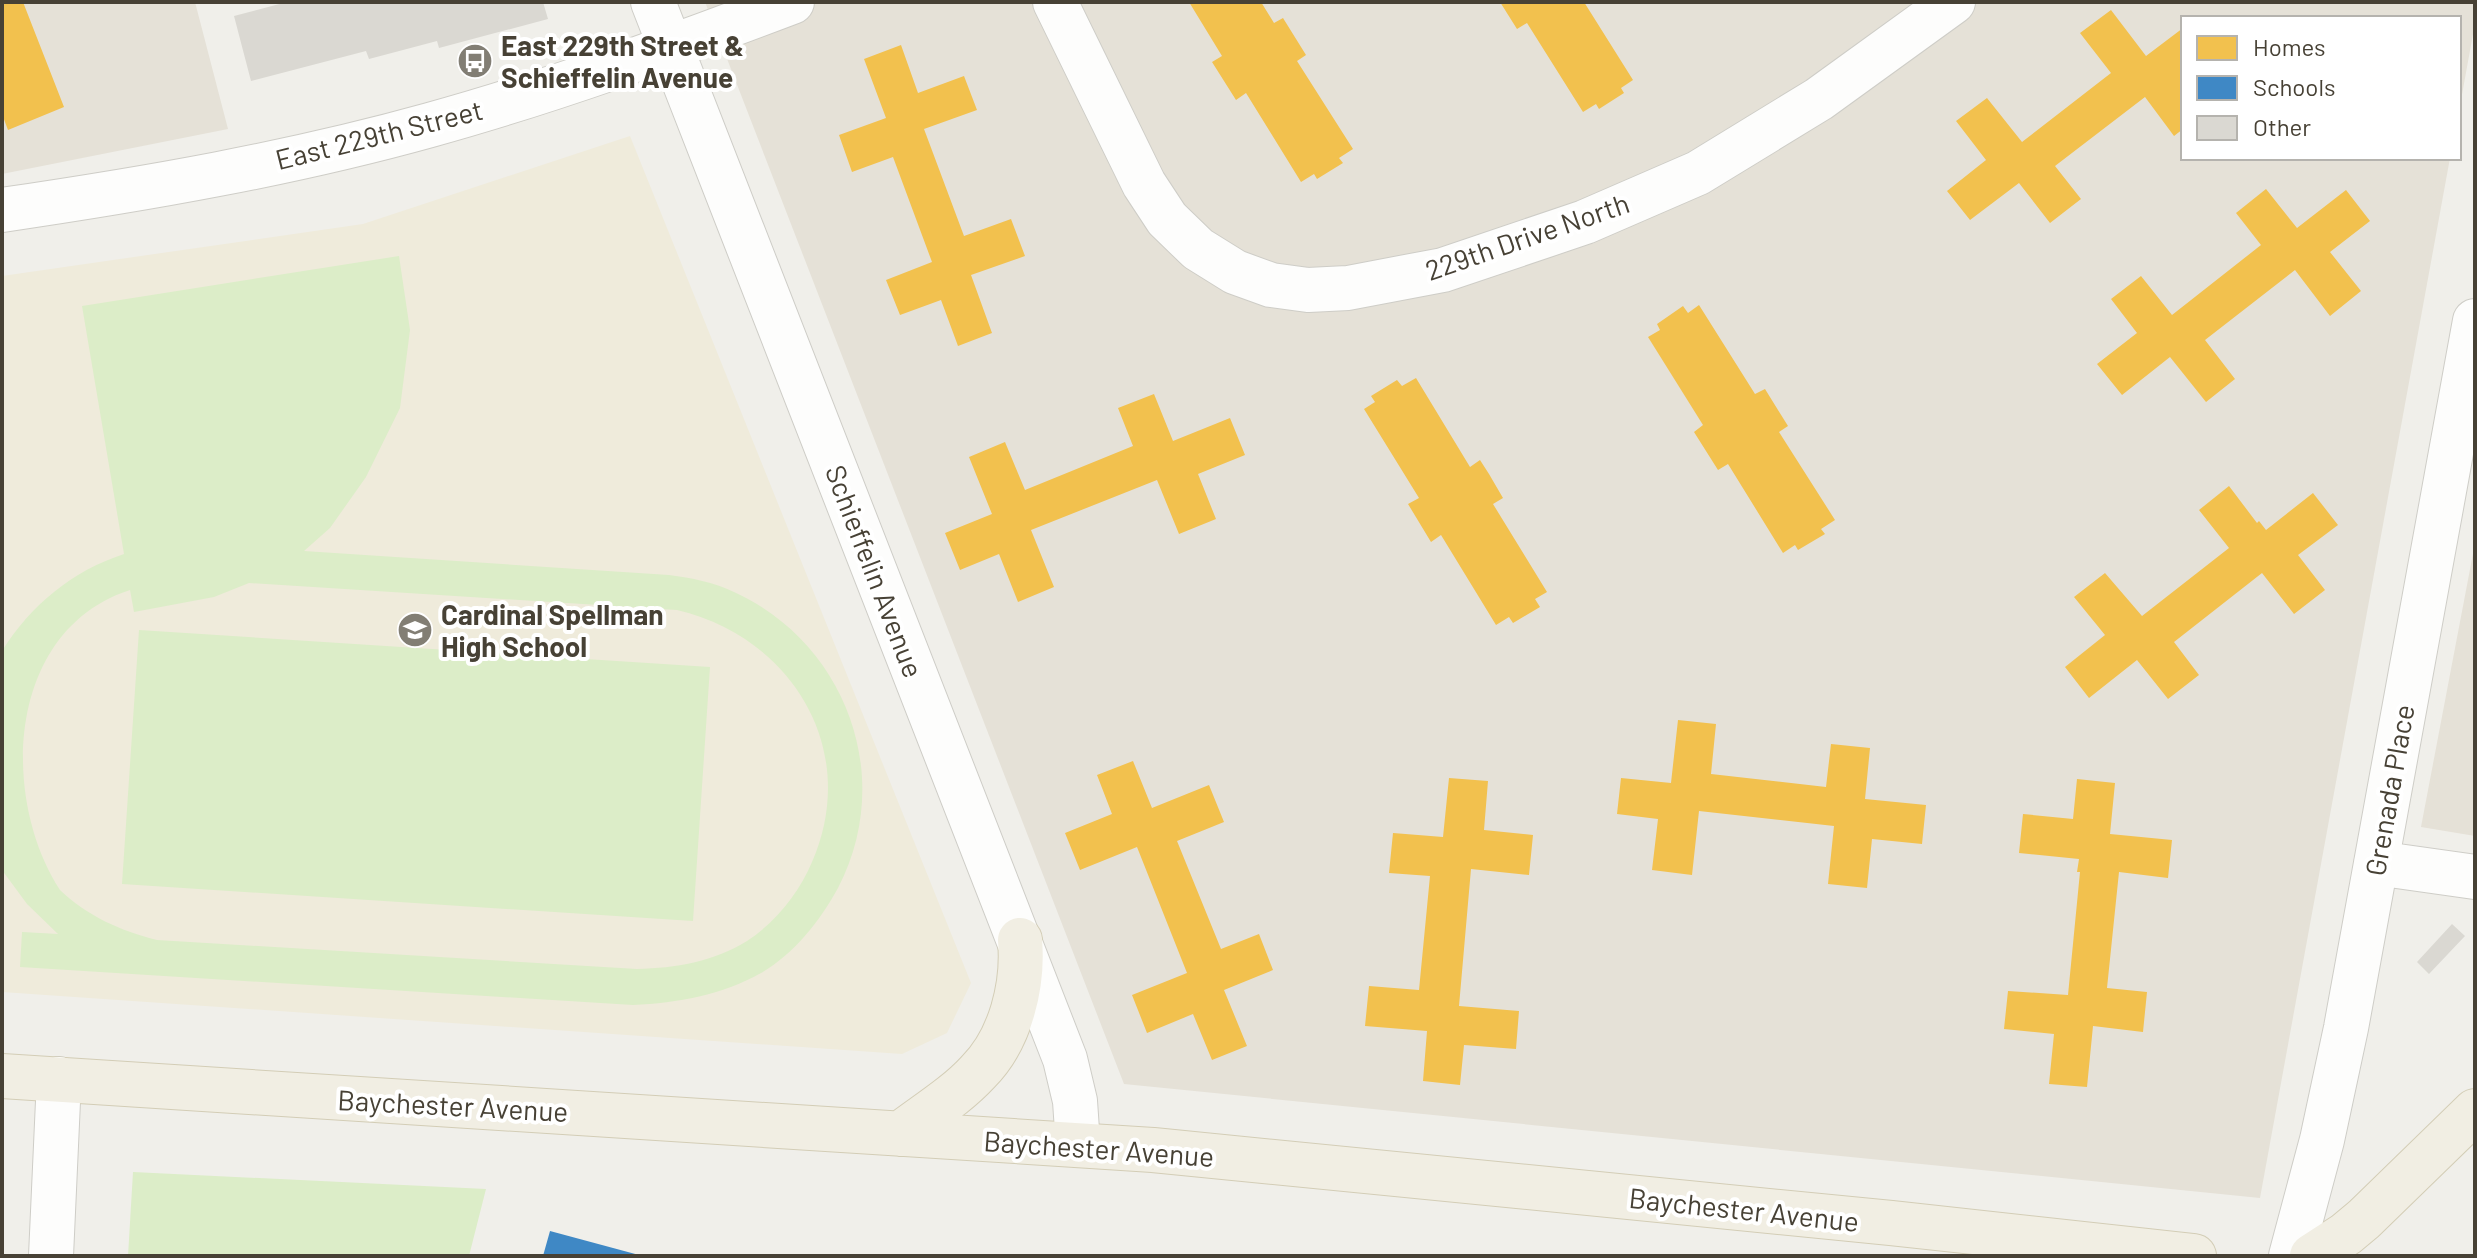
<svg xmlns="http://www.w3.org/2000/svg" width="2477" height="1258" font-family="Barlow,sans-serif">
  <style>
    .residential { fill: #e5e1d7 }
    .education { fill: #efebdb }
    .green { fill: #dcedc8; fill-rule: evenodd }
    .homes { fill: #f2c14e }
    .schools { fill: #3f88c5 }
    .building { fill: #dad8d2 }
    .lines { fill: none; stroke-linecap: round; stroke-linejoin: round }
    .minor-casing { stroke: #cecdc7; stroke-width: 46 }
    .major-casing { stroke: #d3cdb6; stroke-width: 46 }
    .minor { stroke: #fdfdfc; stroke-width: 44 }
    .major { stroke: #f1eee3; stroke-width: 44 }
    .labels { text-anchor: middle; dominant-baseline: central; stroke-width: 8; stroke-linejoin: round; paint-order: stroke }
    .poi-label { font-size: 28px; font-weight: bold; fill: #474135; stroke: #fff; text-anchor: start }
    .street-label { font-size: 28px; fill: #474135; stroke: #fff }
  </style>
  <rect width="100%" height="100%" fill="#f0efea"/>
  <path class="residential" d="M2,2H195L228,129L2,174Z
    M705,2H2475V23L2459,111V18H2183V158H2450L2260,1198L1124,1084Z
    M2475,543V836L2421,827Z"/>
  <path class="education" d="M630,136L971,983L947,1033L902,1054L2,992V276L363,224Z"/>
  <path class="green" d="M399,256L410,330L400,408L366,477L330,528L304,551L669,575C692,578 713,582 734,592C846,643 896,777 838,888C820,921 794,954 761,973C722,995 678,1003 633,1005L20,967L22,932L58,934L27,904L2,870V651C31,605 72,571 124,554L82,306ZM249,583L677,610C792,637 861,750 812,862C799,893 776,922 747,941C713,962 676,968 637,969L157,940C121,931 87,916 60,890C0,798 6,630 130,590L134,612L214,597Z
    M139,630L710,667L693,921L122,884Z
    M133,1172L486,1189L469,1256H128Z"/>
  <path class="homes" d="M2,2H23L64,107L8,130L2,114Z
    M1189,2H1261L1274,23L1283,18L1306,55L1297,61L1353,149L1339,158L1343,163L1317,179L1314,174L1301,182L1246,93L1236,100L1212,62L1222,56Z
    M1500,2H1584L1633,80L1621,88L1624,93L1599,109L1596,104L1583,112L1527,23L1517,29Z
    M2111,10L2146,56L2183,28V77L2180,80L2183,84V129L2174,136L2145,97L2055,166L2081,199L2050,223L2019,183L1970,220L1947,191L1986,160L1956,121L1987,98L2022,142L2111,73L2080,33Z
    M901,45L918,93L964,76L977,110L924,129L964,236L1011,219L1025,256L971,275L992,333L958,346L941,300L900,315L886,280L932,262L893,157L852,172L839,135L886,118L864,59Z
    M2266,189L2297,228L2346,190L2370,221L2330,252L2361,291L2330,316L2295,270L2205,340L2235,379L2206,402L2170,357L2122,395L2097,364L2137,333L2111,299L2141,276L2172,315L2261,245L2236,213Z
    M1699,305L1755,394L1765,389L1788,426L1779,432L1835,520L1821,529L1825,534L1798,550L1795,545L1783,553L1728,464L1718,470L1694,432L1703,425L1648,337L1660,330L1657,324L1683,306L1688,313Z
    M1416,378L1470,467L1480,460L1489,474L1503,498L1493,504L1547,592L1535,599L1540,607L1513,623L1509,617L1496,625L1441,535L1431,542L1408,504L1419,498L1364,409L1375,402L1371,396L1397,380L1402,386Z
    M1154,394L1173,441L1230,418L1245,455L1198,474L1216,519L1179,534L1157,480L1031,530L1054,587L1018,602L999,554L960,570L945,533L992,514L969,457L1005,442L1025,490L1133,446L1118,408Z
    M2229,486L2257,523L2259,521L2266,530L2313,493L2338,525L2298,555L2325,590L2294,614L2262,573L2174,642L2199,675L2168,699L2137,660L2089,698L2065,667L2105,635L2074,597L2105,573L2142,616L2229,548L2199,510Z
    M1678,720L1716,724L1711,774L1826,787L1831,744L1870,748L1865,799L1926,805L1922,844L1872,839L1867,888L1828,884L1834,826L1699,811L1692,875L1652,870L1658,819L1617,814L1621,778L1671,783Z
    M1133,761L1152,808L1209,785L1224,822L1177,841L1221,949L1259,934L1273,970L1224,990L1247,1046L1212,1060L1193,1014L1147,1033L1132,995L1187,973L1137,847L1080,870L1065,833L1112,814L1097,775Z
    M1449,778L1488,781L1484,830L1533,835L1529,875L1471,869L1459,1006L1519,1011L1516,1049L1464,1045L1460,1085L1423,1081L1427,1031L1365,1026L1369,986L1419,990L1430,876L1389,873L1393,833L1443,837Z
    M2077,779L2115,783L2110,834L2172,840L2168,878L2119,872L2107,988L2147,992L2143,1032L2093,1026L2087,1087L2049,1084L2054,1034L2004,1029L2008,991L2068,995L2080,872H2077L2079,859L2019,853L2023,814L2073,819Z"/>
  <path class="schools" d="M550,1231L639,1255V1256H543Z"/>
  <path class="building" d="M287,2H543L548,19L439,48L437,41L369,59L366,51L251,81L234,16Z
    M2452,924L2465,936L2429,974L2417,962Z"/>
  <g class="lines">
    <defs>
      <path id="minor" d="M653,2L1065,1059L1075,1101L1078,1145
        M1055,2L1144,184L1167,219L1198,249L1235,272L1271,285L1308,290L1348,288L1443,270L1585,222L1698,173L1819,99L1953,2
        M2,210C145,189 290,164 430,125C553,91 673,47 792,2
        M2376,863L2475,877
        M51,1256L59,1079
        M2291,1256L2322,1140L2346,1028L2475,321"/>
      <path id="major" d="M2,1076L1153,1150L1891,1223L2194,1256
        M900,1134C926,1114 956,1096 978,1072C1011,1039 1024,984 1020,940
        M2312,1256L2346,1234L2364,1219L2475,1111"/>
    </defs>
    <use href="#minor" class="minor-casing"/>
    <use href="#major" class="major-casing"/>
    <use href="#minor" class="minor"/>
    <use href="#major" class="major"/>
  </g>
  <defs>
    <symbol id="bus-disc" viewBox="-11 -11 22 22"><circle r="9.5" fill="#827e74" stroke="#fff"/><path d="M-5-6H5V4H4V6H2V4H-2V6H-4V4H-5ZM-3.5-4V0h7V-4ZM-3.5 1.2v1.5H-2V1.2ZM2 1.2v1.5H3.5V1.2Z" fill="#fff"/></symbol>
    <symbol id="school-disc" viewBox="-11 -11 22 22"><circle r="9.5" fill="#827e74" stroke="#fff"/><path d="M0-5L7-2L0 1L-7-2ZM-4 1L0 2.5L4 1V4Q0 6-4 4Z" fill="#fff"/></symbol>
  </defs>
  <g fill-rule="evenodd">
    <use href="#bus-disc" x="455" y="41" width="40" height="40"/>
    <use href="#school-disc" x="395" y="610" width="40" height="40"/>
  </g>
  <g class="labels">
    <g class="poi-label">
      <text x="501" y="45">East 229th Street &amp;<tspan x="501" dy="32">Schieffelin Avenue</tspan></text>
      <text x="441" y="614">Cardinal Spellman<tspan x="441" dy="32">High School</tspan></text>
    </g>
    <g class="street-label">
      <text transform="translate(379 134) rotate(-14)">East 229th Street</text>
      <text transform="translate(1527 236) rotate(-19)">229th Drive North</text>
      <text transform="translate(875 571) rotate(69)">Schieffelin Avenue</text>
      <text transform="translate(2389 790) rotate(-80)">Grenada Place</text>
      <text transform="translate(453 1105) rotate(3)">Baychester Avenue</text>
      <text transform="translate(1099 1148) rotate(4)">Baychester Avenue</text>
      <text transform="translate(1744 1209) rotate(6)">Baychester Avenue</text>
    </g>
  </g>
  <rect width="2477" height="1258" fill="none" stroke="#474135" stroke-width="8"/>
  <rect x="2181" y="16" width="280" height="144" fill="#ffffff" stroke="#b5b3ae" stroke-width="2"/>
  <rect x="2197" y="36" width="40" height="24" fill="#f2c14e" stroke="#b5b3ae" stroke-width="2"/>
  <text x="2253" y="56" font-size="24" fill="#474135">Homes</text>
  <rect x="2197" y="76" width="40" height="24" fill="#3f88c5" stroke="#b5b3ae" stroke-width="2"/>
  <text x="2253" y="96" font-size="24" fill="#474135">Schools</text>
  <rect x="2197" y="116" width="40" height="24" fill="#dad8d2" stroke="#b5b3ae" stroke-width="2"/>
  <text x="2253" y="136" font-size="24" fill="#474135">Other</text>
</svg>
